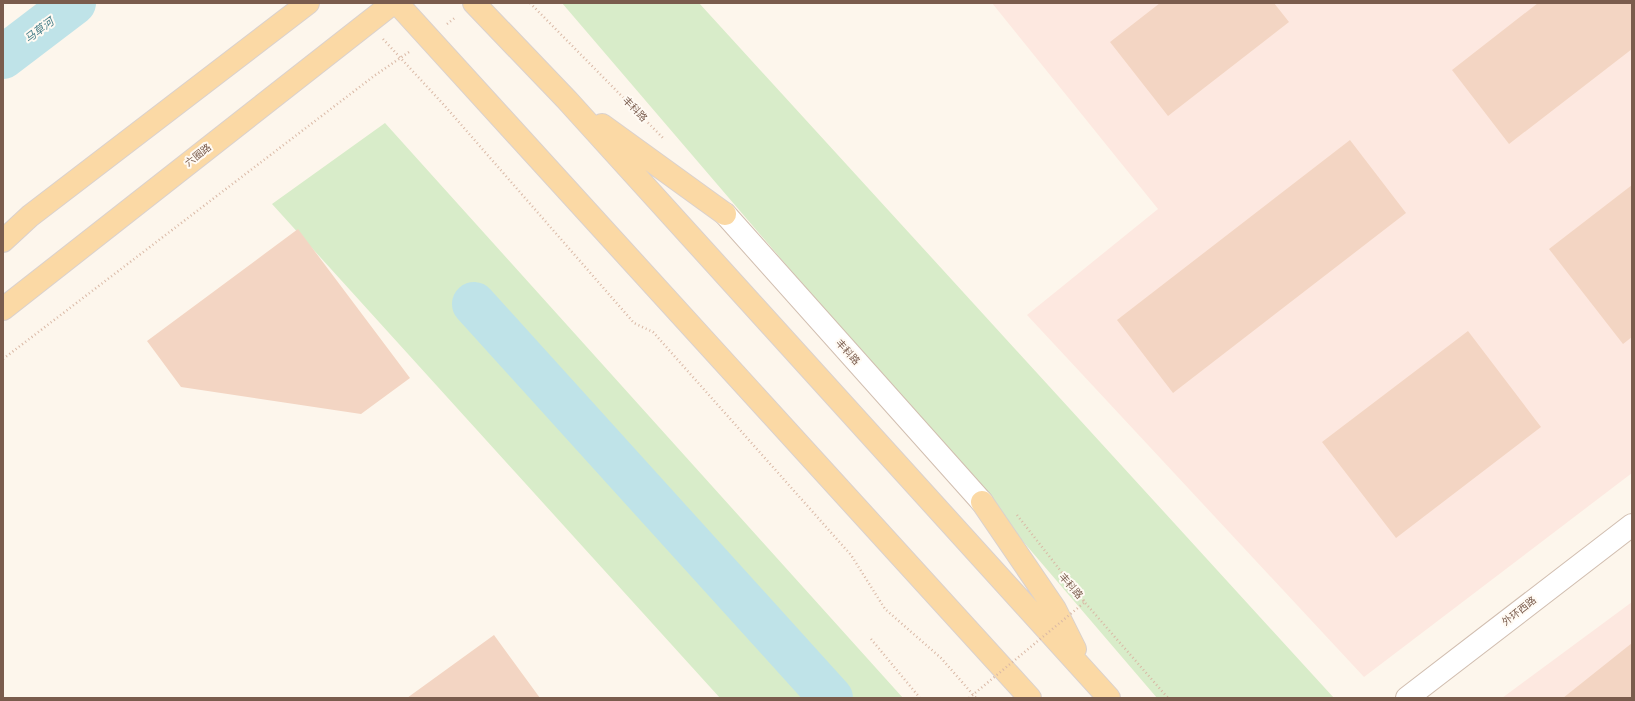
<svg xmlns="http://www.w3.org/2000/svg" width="1635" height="701" font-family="'Archivo Narrow','Noto Sans SC',sans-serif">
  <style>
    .commercial { fill: #fde8e0 }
    .green { fill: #d8ecc9 }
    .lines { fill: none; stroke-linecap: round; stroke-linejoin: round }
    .river { stroke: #bfe3e8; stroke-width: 44 }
    .building { fill: #f3d5c3 }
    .minor-casing { stroke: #d1beb0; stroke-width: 24 }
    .major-casing { stroke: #dad1cd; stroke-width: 24 }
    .path { stroke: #d9b8a5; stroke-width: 2.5; stroke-dasharray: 1 3; stroke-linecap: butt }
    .minor { stroke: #fff; stroke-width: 22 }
    .major { stroke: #fbd9a5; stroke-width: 22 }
    .path-bridge { stroke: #d9b8a5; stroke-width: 2.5; stroke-dasharray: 1 3; stroke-linecap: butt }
    .labels { text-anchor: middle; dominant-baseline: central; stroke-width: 4; stroke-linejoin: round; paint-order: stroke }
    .street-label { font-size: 10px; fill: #7a5c4d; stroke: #fffaf3 }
    .water-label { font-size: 11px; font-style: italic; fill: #437c86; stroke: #fffaf3 }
  </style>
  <rect width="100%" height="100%" fill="#fdf6ec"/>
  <path class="commercial" d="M992,3H1632V473L1364,677L1027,315L1158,209Z
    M1632,602V698H1502Z"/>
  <path class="green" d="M562,3H699L1334,698H1157Z
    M385,123L903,698H720L272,204Z"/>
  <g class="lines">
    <path class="river" d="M3,57L74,3
      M474,304L831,698"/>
  </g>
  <path class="building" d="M1160,3H1274L1289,22L1168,116L1110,42Z
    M1538,3H1632V49L1509,144L1452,70Z
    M1350,140L1406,213L1173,393L1117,320Z
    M1632,185V337L1623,344L1549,249Z
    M298,229L410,378L361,414L181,387L147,341Z
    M1468,331L1541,427L1396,538L1322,442Z
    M494,635L540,698H407Z
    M1632,643V698H1563Z"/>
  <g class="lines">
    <defs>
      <path id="minor" d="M725,214L982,502
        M1407,698L1632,525"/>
      <path id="major" d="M397,3L1030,698
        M474,3L567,100L1109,698
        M602,125L725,214
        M3,241L30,216L308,3
        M3,309L393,3
        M982,502L1055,609L1075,649"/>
    </defs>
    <use href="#minor" class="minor-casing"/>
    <use href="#major" class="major-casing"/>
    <path class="path" d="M530,3L664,139
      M447,24L456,17
      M383,39L444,105L634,323L653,332L851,555L885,609L941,658L976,698
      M3,359L374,76L409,52
      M1067,582L1168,698
      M871,639L920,698"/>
    <use href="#minor" class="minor"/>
    <use href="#major" class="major"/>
    <path class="path-bridge" d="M969,698L1085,602L1017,515"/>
  </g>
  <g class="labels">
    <g class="street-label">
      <text transform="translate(635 109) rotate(46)">丰科路</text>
      <text transform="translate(198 155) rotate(-38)">六圈路</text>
      <text transform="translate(848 352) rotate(48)">丰科路</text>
      <text transform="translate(1071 586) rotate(49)">丰科路</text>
      <text transform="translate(1519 611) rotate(-38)">外环西路</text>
    </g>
    <g class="water-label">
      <text transform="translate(39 30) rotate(-37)">马草河</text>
    </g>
  </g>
  <rect width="1635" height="701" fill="none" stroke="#7a5c4d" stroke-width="8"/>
</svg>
